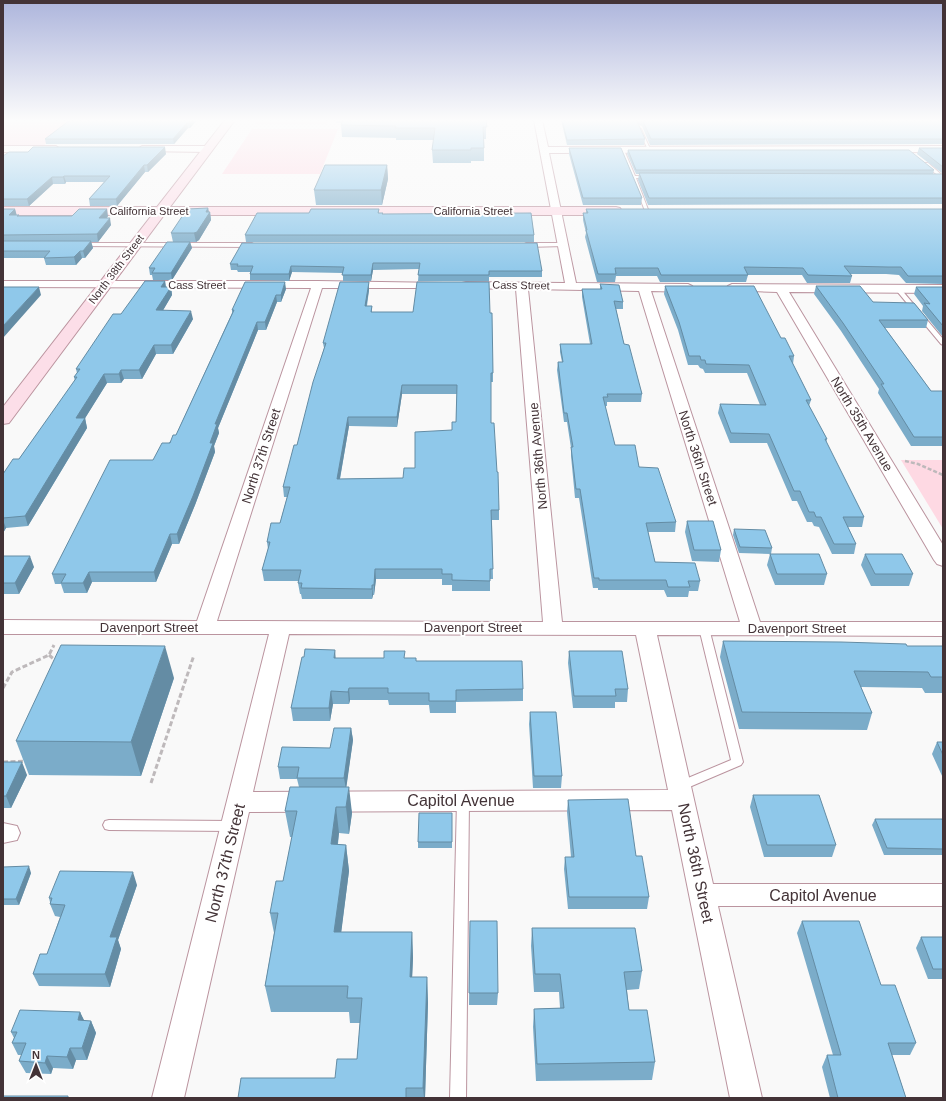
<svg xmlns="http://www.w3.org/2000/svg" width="946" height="1101" font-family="Arial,sans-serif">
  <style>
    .green { fill: #fed9e3 }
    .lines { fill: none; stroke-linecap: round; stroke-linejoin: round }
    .lane-casing { stroke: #bb949f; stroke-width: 2 }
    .street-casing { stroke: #bb949f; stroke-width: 2 }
    .secondary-casing { stroke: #bb949f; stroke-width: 2 }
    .path-far1 { stroke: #beb9bb; stroke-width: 2.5; stroke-dasharray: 4 2; stroke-linecap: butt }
    .path { stroke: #beb9bb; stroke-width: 3; stroke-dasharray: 5 2.5; stroke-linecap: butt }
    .lane { fill: #fff; fill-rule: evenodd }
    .street { fill: #fff; fill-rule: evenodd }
    .secondary { fill: #fcdee8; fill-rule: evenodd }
    .wall { fill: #7bacc9; fill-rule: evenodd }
    .shaded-wall { fill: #648ca4 }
    .building { fill: #8fc8ea; stroke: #648ca4; fill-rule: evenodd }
    .labels { text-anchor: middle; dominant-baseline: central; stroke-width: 4; stroke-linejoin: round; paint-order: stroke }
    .far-street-label { font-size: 11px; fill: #433337; stroke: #fff }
    .street-label { font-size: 13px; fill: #433337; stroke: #fff }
    .near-street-label { font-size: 16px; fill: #433337; stroke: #fff }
  </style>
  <rect width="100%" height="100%" fill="#f9f9f9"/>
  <path class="green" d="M3,120H75L43,146H3Z
    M258,120H328L326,124H255Z
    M252,129H338L320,174H222Z
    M901,460H943V529Z"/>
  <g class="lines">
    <defs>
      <path id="lane" d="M638,128L641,129L651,151L648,150Z
        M621,149L624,150L635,176H650L652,177L650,178H636L649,212L645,211Z
        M924,163H928L943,176V179L924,165Z
        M80,243H252L255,245L252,247L78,246L77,245Z
        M563,243L565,244V246L526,247L523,245L526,243Z
        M896,288H900L943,339V345L941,344L896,290Z
        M704,625L708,626L709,628L743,762L741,765L680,791L676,789L674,786L676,783L731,760L699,628L700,626Z
        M463,795L467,797L469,800L466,1098H450L457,800L459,797Z
        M109,820L232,821L236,822L238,826L236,830L232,831L109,830L105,829L103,825L105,821Z"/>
      <path id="street" d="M534,120H542L548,147L943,146V152L549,153L576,283L688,284L692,286L694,288L692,290L688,292L651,291L760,622H943V636L657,635L713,884H943V906H718L762,1098H730L672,810L249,812L184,1098H152L269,634H3V620L197,621L311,288L3,287V281H318L444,283L446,285L444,287L440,288H322L217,621L543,622L516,289L466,288L462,287L460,285L462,283L466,282L565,283ZM528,289L639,291L740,622H562ZM289,634L636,635L668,790L253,792Z
        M3,146H56L60,149L56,152H3Z
        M142,146H209L213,149L209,152L139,151L138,149Z
        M732,284L943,285V293L789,292L943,545V566L937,564L934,560L777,292L728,290L726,288L728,286Z
        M3,823L17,826L20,833L17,840L3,843Z"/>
      <path id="secondary" d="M225,120H235L170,207H616L620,208L622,211L620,214L616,215H164L9,423L3,424V407L152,215H3V207H157Z"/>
    </defs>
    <use href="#lane" class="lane-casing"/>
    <use href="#street" class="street-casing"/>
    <use href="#secondary" class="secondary-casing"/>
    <path class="path-far1" d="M905,461L918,464L943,475"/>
    <path class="path" d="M49,655L56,661
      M3,688L12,672L49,655L54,645
      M3,762L27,761
      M151,783L194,655"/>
    <use href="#lane" class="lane"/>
    <use href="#street" class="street"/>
    <use href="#secondary" class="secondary"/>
  </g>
  <path class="wall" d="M70,120H197L190,128H188L174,144H46L45,139Z
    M336,120H486V139H484V161H471V163H433L432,150L434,140H396V138L342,137L341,125L342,123H336Z
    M561,120H943V144L650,145L642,126L639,125L645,139L644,145H567Z
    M569,148L642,198L641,205H583L569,154Z
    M919,148H943V174L917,154Z
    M628,150L934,170L933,174H943V204L648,205L638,180L639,174H636L627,154Z
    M166,154L148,172H145L117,206H90L89,199L104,182H66L65,184H53L29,206H3V156Z
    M387,165L388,179L382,205H316L314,190Z
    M208,208L209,212H210L211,220L199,240L196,242H173L171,233Z
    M3,209H15L16,215H19V216H108L107,218L111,225L98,242H91L93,248L85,258H82L76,265H46L44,258H3Z
    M379,209V213L383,214L534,235V242H246L245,235Z
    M586,209H943V284L906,283L899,275L886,274H850L852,276L850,283H807L802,275H748L746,282H660L657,276H616L615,282H597L585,237L586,233L583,220V213H586Z
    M190,242L192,248L172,280H153L152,275H150L149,268Z
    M242,243L542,271V277H489V281H418L419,269L373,270L371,281H343V273L292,272L289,281L250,280V272H238L237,270H231L230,264Z
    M165,281L166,287H171L172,295L163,310L193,319L173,354H156L142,379H124L121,383H107L85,418L87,428L28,526L6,528L3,533V474L19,459L75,381L74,377L77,373L76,369L121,314Z
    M600,284L623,302V309H616L624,344L642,394L641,402H607V406H605L615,445L639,467L676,522L675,532H648L655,562L700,581L698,591H689L688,597H667L664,590H598V588H593L579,498H575L571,456V448L567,422H564L557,370L558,362H562L560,352V344H590L582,297V289H600Z
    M665,286L781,338L794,356L793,364L811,400L809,406L827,439L826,443L864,517L862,527H848L856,544L854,554H832L819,527L814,526L812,522H807L797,501H792L767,443H730L718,413L720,404L760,405L747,373H705L703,369L700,368L698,365H688L678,330L664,294Z
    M816,286L873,302L928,320L926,328H885L931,391H943V446H911L878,393L879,389L841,331L814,294Z
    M916,287H943V337L922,311L923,306L914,294Z
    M286,289L281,302H277L266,330H258L218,428L219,433L214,446L215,452L195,505L179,544H172L156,582H92L87,593H64L61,584H55L52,574L153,460L176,435L232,313V310Z
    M369,290L367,306H372V312L490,313L493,373V382H491V423L499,510V520H492L493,579H490V591H452V585H442V579H376L374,595H373L372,599H302L301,594H300L298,583L299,581H264L262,570L268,549L267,542L280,523L287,497H284L283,487L297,445L324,348L323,343ZM402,394H457L456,422L452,430L415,468L403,478L340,479L349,426L397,427Z
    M687,521L721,550L719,562L692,561L685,532Z
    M734,529L772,548L771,554L739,553L733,535Z
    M770,554L827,574L824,585H775L767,565Z
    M865,554L913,574L909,586H871L861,565Z
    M3,556L34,567L19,594H3Z
    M723,641L907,646H943V693H925L922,688L861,687L872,713L867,730L739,729L720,657Z
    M569,651L628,689L627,702H615V708H573L568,663Z
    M304,657L336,658H405L523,689V701L456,702V713H430L429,705H389L388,700H350L349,704H333L330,721H293L291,708Z
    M174,678L141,776L29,775L16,741Z
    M530,712L562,776L561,788H533L529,724Z
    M351,728L353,740L346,787L352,813L349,834L339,833L338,844L346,845L349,871L341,932H412L413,958L412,977H427L428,1003L425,1098H238L335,1078L357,1059L360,1023H350L349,1012H271L265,986L274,933L270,913L283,881L292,837H290L285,811L299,787L297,779H280L278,767L330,748Z
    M937,742H943V778L932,754Z
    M3,762L27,775L11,808H3Z
    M753,795L836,845L832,857H764L750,807Z
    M568,800L636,856L649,897L647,909H568L564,869L565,857H571L567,812Z
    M452,813V848H418V842Z
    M875,819L943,822V855H884L872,825Z
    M3,867L31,873L19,905H3Z
    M137,885L118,940L121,949L110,987L39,986L33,974L47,954L60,917L55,916L50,904V902L49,898Z
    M470,921L498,993L497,1005H469Z
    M802,921L881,985L916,1043L910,1055H892L906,1098H830L822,1067L827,1055H833L797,933Z
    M532,928L642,971L639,989L627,990L629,1010L655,1062L652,1080L536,1081L533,1027L534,1009L560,1008L559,992H534L531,946Z
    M921,937H943V979H928L916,948Z
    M80,1012L84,1021H91L96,1033L87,1060H76L73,1069L53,1068L51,1074L26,1073L19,1061L22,1055H18L12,1043L14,1038L11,1032Z"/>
  <path class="shaded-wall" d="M191,120H197L190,128L189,123Z
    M187,123L188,128L174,144L173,139Z
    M165,147L166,154L148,172L147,165Z
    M144,165L145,172L117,206L116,199Z
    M387,165L388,179L382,205L381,190Z
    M64,176L66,182L65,184L63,177Z
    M52,177L53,184L29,206L27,199Z
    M208,208L209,214L210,212L211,220L199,240L196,242L194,233Z
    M15,209L17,216L9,215Z
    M107,209L108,216L101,225L99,218Z
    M110,218L111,225L98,242L97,234Z
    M91,241L93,248L85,258L83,251Z
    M190,242L192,248L172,280L171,273Z
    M80,251L82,258L76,265L74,257Z
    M373,263V270L371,281V275Z
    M291,266L292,272L289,281V274Z
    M165,281L166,289L161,287Z
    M285,282L286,289L281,302V295Z
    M369,282V290L365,314V306Z
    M39,287L41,295L3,338V326Z
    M171,287L172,295L158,319L156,310Z
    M276,295L277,302L266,330L265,322Z
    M191,311L193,319L173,354L171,345Z
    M257,322L258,330L218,428L219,433L214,446L215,452L195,505L179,544L177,534L210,443L215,424Z
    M154,345L156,354L142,379L139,370Z
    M121,370L124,379L121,383L119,374Z
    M104,374L107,383L79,428L76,418Z
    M402,385V394L397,427V417Z
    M348,417L349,426L338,489L337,479Z
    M85,418L87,428L28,526L25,516Z
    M3,520L6,528L3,533Z
    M170,534L172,544L156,582L154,572Z
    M30,556L34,567L19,594L15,583Z
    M375,569L376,579L374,595V585Z
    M89,572L92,582L87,593L83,583Z
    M372,585L373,595L372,599Z
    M165,646L174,678L141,776L131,742Z
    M335,650L336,662L334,658Z
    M349,688L350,700L349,704L348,692Z
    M331,691L333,704L330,721L329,708Z
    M351,728L353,740L346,790L344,778Z
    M22,762L27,775L11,808L6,796Z
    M349,787L352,813L349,834L346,807Z
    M336,807L339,833L334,871L331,844Z
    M346,845L349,871L338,958L334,932Z
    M29,866L31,873L19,905L16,899Z
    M133,872L137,885L118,940L121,949L110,987L105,974L110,937Z
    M412,932L413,958L411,1003L410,977Z
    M427,977L428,1003L425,1098H424L423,1088Z
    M80,1012L86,1024L78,1020Z
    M91,1021L96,1033L87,1060L82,1048Z
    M70,1048L76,1060L73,1069L67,1057Z
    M47,1056L53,1068L51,1074L45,1063Z"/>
  <path class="building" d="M70,120H191L189,123H187L173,139H45Z
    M343,120H486L487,127H483L484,148H471V150H432L435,128H395L396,126L341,125Z
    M562,120H638L637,121L645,139L567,140Z
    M641,120H943V139H651L643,121Z
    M33,147H165L147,165H144L116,199H89L110,176H64L63,177H52L27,199H3V156L9,152H28Z
    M569,148H621L642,198H583Z
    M919,148H943V167Z
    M628,150H909L934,170H636Z
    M325,165H387L381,190H314Z
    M639,173L943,174V198H649Z
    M208,208L206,212H210L197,232L194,233H171L187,209Z
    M3,209H15L9,215H19L17,216H72L79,209H107L99,218H110L97,234L3,235Z
    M311,209H379L378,213H383L382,214L531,213L534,235H245L257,213H309Z
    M586,209H943V276H908L901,267H888L844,266L852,276L808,275L803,268L744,267L748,275H661L658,268H615L616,274H598L586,230H587L583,213H588Z
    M3,241H91L83,251H80L74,257L44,258L50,251H3Z
    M167,242H190L171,273H152L155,268H149Z
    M242,243H537L542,271H489V275H418L420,263H373L371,275H342L344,267L291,266L289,274H250L253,266H237L238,264H230Z
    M145,281H165L161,287H171L156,310L191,311L171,345H154L139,370H121L119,374H104L76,418H85L25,516L3,518V474L13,459H19L77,377H74L80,369H76L113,314H121Z
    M245,282H285L281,295H276L265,322H257L215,424H217L210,443H213L193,496L177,534H170L154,572H89L83,583H61L66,574H52L110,460H153L162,443H170L173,435H176L234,310H232Z
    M340,282H369L365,306H372L371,312H413L417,282H489L490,313H492L493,373H491V423H494L497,472H498L499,510H491L493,569H490V581L452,580V574H442V569H375L374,585H372V589L301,588L302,583H298L301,570H262L270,542H267L271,523H280L290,487H283L294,445H297L313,382L326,343H323ZM402,385H457L456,422H452V430L415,432V468H404L403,478L337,479L348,417H397Z
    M600,284L619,285L623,302L614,301L624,344L629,345L642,394H607L608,397H603L615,445H635L639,467L658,468L676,522L646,523L655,562L695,563L700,581H688L690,587H668L666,580H599V578H594L580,489H576L571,447H573L567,413H564L558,362H563L560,344H592L582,289H602Z
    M665,286H754L781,338H785L794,356H789L811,400H806L827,439H825L864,517H843L856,544H834L821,517H816L814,512H809L800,491H794L769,434L731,433L720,404L766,405L749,365L706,364L705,360H701L700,356H689L679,322Z
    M816,286H860L873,302L914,303L928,320H879L931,391H943V421H942L943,422V437H914L881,384H884L843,323Z
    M3,287H39L3,326Z
    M916,287H943V326L924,303L930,304Z
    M687,521H713L721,550H694Z
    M734,529L765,530L772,548L740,547Z
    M770,554H819L827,574H777Z
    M865,554H902L913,574H875Z
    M3,556H30L15,583H3Z
    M723,641L841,642L906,644L907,646H943V677H931L928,672L854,671L872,713L742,712Z
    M61,645L165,646L131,742L16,741Z
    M305,649L335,650L334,658H384V651H405L404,658H416V661H522L523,689L456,690V701H429V693H388V688H349L348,692L331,691L329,708H291L302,657H304Z
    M569,651H622L628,689H615L616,696H574Z
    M530,712H556L562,776H534Z
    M334,728H351L344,778H297L299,767H278L282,747L330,748Z
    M937,742H943V755Z
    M3,762H22L6,796H3Z
    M290,787H349L346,807H336L331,844L346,845L334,932H412L410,977H427L423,1088H406V1098H238L241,1078H335L337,1059H357L362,998H347L348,986H265L278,913H270L276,881H283L297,811H285Z
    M753,795H819L836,845H767Z
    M628,799L636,856H642L649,897H569L565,857H574L568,800Z
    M419,813H452V842H418Z
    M875,819H942L943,822V849L887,848Z
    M29,866L16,899H3V867Z
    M60,871L133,872L110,937H117L105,974H33L40,954H47L65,905L50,904L52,898H49Z
    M470,921H497L498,993H469Z
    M802,921H859L881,985H895L916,1043H888L906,1098H838L827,1055H841Z
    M532,928H635L642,971L624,972L629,1010H647L655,1062L537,1064L534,1009L564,1008L560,974H535Z
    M921,937H943V969H933Z
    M20,1010L80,1012L78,1020L91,1021L82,1048H70L67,1057L47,1056L45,1063L19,1061L26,1043H12L17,1032H11Z
    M3,1096H68V1098H3Z"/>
  <linearGradient id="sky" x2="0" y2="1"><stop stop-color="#adb5dc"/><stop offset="0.44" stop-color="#fcfcfc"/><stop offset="1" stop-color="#fcfcfc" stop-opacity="0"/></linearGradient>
  <rect width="946" height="274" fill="url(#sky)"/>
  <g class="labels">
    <g class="far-street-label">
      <text x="149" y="211">California Street</text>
      <text x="473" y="211">California Street</text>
      <text transform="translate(116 269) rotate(-53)">North 38th Street</text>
      <text x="197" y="285">Cass Street</text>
      <text transform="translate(521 285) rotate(1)">Cass Street</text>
    </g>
    <g class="street-label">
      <text transform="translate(862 424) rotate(59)">North 35th Avenue</text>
      <text transform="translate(261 456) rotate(-72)">North 37th Street</text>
      <text transform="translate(538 456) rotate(-95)">North 36th Avenue</text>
      <text transform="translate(698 458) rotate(72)">North 36th Street</text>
      <text x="149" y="627">Davenport Street</text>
      <text x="473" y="627">Davenport Street</text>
      <text x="797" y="628">Davenport Street</text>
    </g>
    <g class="near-street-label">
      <text x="461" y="800">Capitol Avenue</text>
      <text transform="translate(225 863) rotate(-76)">North 37th Street</text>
      <text transform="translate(696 863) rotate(78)">North 36th Street</text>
      <text x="823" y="895">Capitol Avenue</text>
    </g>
  </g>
  <rect width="946" height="1101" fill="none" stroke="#433337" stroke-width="8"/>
  <g transform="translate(36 1065)" stroke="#ffffff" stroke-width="3" paint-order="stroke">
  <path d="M0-3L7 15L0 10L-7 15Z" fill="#433337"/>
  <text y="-6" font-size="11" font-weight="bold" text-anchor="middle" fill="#433337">N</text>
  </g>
</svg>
